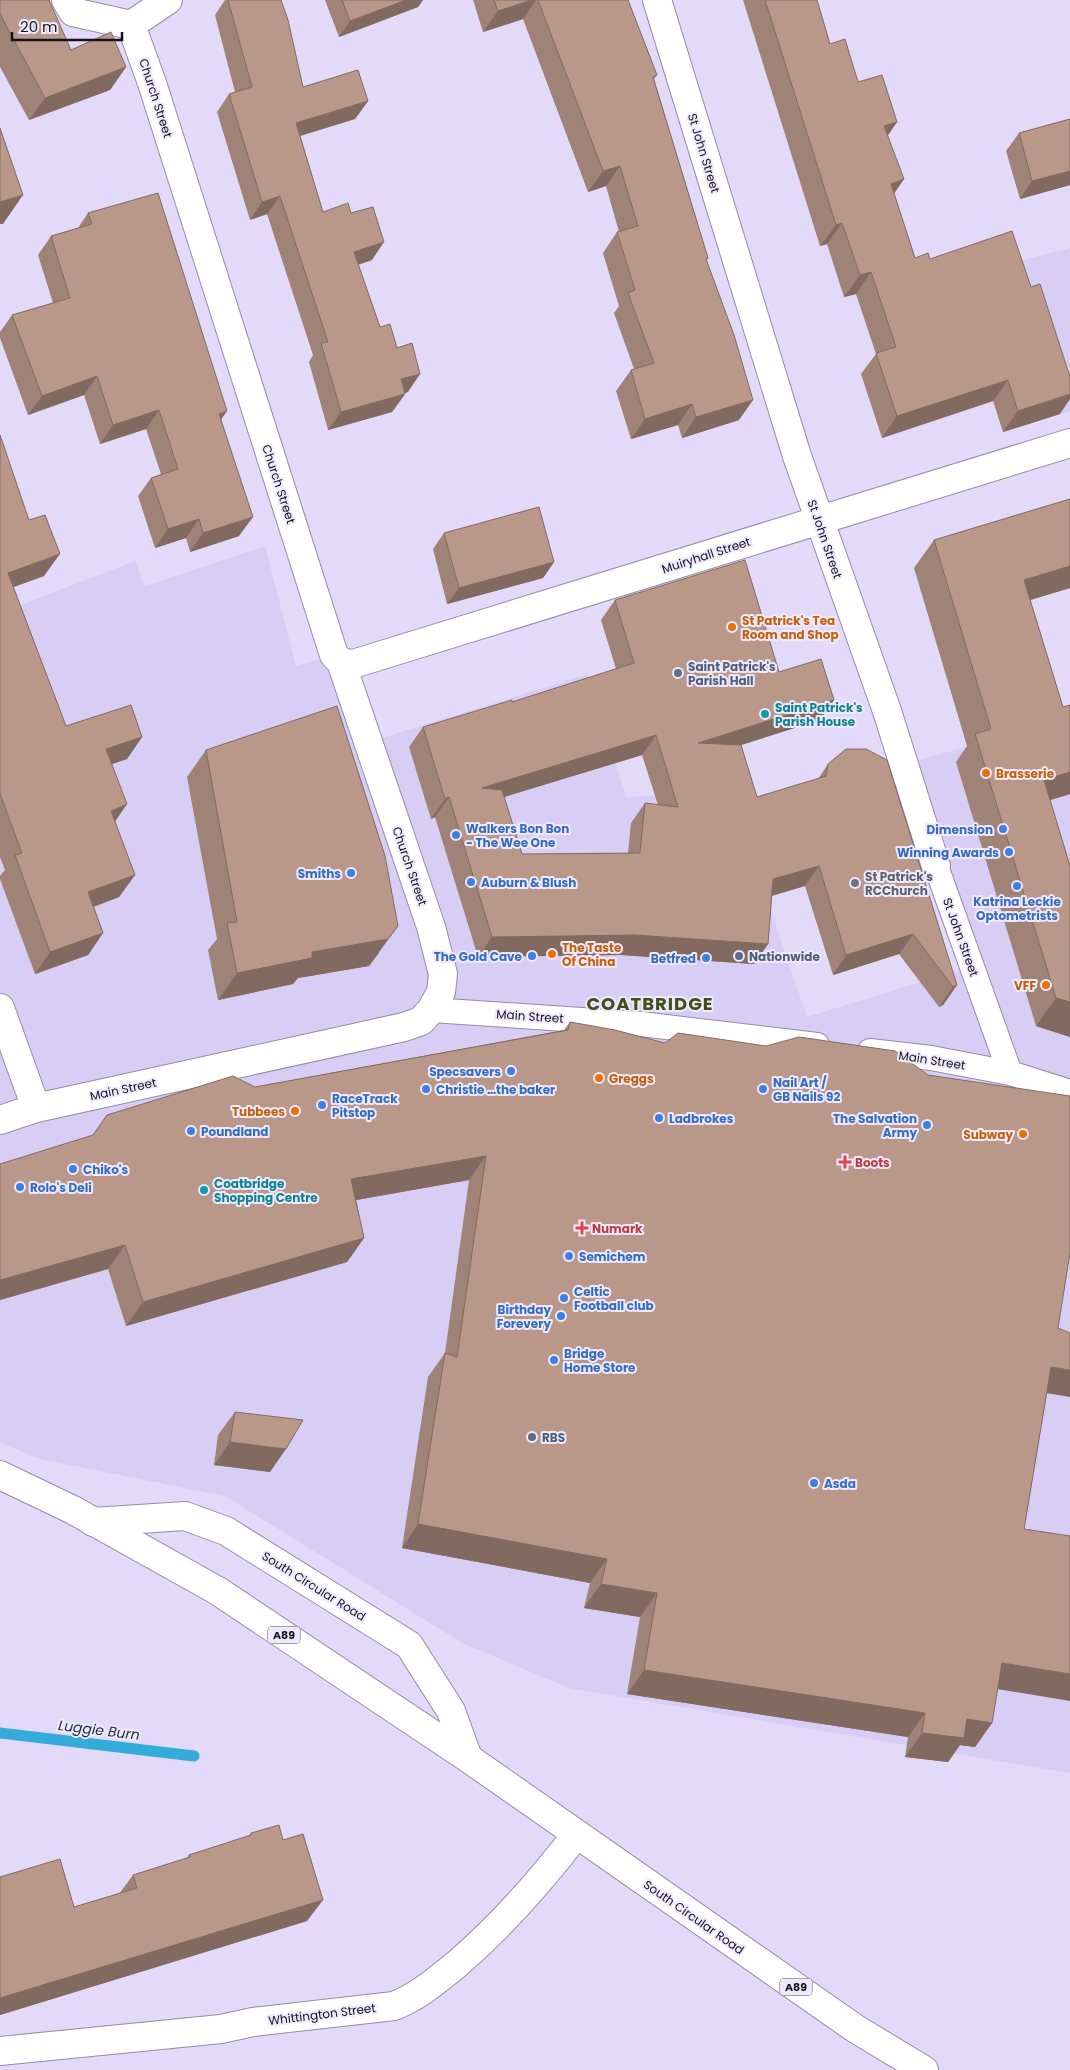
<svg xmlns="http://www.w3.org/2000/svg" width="1070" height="2070" font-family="Poppins,sans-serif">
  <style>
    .built { fill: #d8cdf4 }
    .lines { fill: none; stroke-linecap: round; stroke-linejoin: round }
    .stream { stroke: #35abdb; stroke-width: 11 }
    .pedestrian-casing { stroke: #948ba9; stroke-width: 26 }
    .minor-casing { stroke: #948ba9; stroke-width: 30 }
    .primary-casing { stroke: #948ba9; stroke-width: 30 }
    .pedestrian { stroke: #fff; stroke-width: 24 }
    .minor { stroke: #fff; stroke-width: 28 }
    .primary { stroke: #fff; stroke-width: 28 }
    .wall { fill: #9f8377; fill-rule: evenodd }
    .shaded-wall { fill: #826a61 }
    .building { fill: #b9988a; stroke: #826a61; fill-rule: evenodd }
    .food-dot { fill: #e8710a; stroke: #eee9fc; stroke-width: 2 }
    .service-dot { fill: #5c6f8a; stroke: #eee9fc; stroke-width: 2 }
    .culture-dot { fill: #0f9aa8; stroke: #eee9fc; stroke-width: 2 }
    .shop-dot { fill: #3f7fe0; stroke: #eee9fc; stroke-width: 2 }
    .worship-dot { fill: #6b7280; stroke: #eee9fc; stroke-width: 2 }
    .health-dot { fill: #e0444e; stroke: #eee9fc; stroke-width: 2 }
    .labels { text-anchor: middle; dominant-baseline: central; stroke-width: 4; stroke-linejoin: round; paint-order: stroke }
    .shield { fill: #eee9fc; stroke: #575260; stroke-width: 1 }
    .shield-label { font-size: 11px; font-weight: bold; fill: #16121d }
    .street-label { font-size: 12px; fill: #16121d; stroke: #eee9fc }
    .food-label { font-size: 12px; font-weight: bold; fill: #c56008; stroke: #eee9fc; text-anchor: start }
    .service-label { font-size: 12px; font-weight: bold; fill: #4e5e75; stroke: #eee9fc; text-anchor: start }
    .culture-label { font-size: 12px; font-weight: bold; fill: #0d838f; stroke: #eee9fc; text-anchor: start }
    .shop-label { font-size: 12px; font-weight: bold; fill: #366cbe; stroke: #eee9fc; text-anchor: start }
    .worship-label { font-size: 12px; font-weight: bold; fill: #5b616d; stroke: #eee9fc; text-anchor: start }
    .health-label { font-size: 12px; font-weight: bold; fill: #be3a42; stroke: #eee9fc; text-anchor: start }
    .water-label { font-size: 14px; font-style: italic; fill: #1b2e37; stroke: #eee9fc }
    .district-label { font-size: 18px; font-weight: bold; letter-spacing: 1px; fill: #424f18; stroke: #eee9fc }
  </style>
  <rect width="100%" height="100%" fill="#e3d9f9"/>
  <path class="built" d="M1070,248V411L1060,414L1012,263Z
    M265,546L296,666L338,654L369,742L588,674L626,797L731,793L807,1017L960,970L894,767L1070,718V1773L569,1688L464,1644L225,1496L36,1458L0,1442V613L135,561L145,586Z"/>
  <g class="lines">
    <path class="stream" d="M0,1733L194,1756"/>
    <defs>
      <path id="pedestrian" d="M936,866L1010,1073
        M431,1010L641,1024L817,1045
        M870,1051L931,1058L1010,1073L1070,1092"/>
      <path id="minor" d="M657,0L797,456L887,711L936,866
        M131,25L168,0
        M341,662L353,664L1070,443
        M0,1008L36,1108
        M0,1120L36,1108L404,1027L421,1021L431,1010L441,992L443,974L431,927L341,662L334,655L152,83L131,25L73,12L66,0
        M93,1522L185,1516L226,1531L409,1645L451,1711L468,1758
        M0,2051L221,2029L253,2022L394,2006C419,1996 437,1980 457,1964C502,1925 540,1882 576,1835"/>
      <path id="primary" d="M0,1475L73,1510L218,1591L468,1758L856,2029L924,2070"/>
    </defs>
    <use href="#pedestrian" class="pedestrian-casing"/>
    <use href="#minor" class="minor-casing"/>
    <use href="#primary" class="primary-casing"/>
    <use href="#pedestrian" class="pedestrian"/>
    <use href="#minor" class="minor"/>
    <use href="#primary" class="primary"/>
  </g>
  <path class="wall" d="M0,0L71,50L126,67L110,90L29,120L0,67Z
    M225,0H281L303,87L368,101L355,119L300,136L323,212L351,213L372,260L358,265L380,327L408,392L405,393V394L392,412L328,430L309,362L313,355L267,214L250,220L217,112L229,94L235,92L215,15Z
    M325,0H423L418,7L339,37Z
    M473,0H628L657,75L654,79L708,258L707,260L739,420L682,438L678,425L631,439L616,391L631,370L634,369L614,313L619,306L603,253L617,232H619L606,186L588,192L523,19L483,32Z
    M743,0H817L830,44L858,82L897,122L887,136L904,179L894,193L915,258L930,259L1060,414L1003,432L993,401L882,438L861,374L876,354L856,294L844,297L827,244L820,246Z
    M1070,119V185L1020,199L1006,151L1019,133Z
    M88,213L221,419L239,536L190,552L186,538L155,548L138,496L151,478L161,474L146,429L100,444L84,395L28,415L0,338V332L12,315L53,303L38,255L51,236L78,228Z
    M0,435L44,576L13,587L66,726L142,737L127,759L112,764L115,822L135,875L119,897L94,907L103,933L88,955L35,974L0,879V876L5,870L0,857Z
    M1070,499V588L1030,600L1063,707L1070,705V794L1050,800L1070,866V1037L1036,1026L956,762L967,746L914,568L934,540Z
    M444,533L554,562L543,578L447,604L433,549Z
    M615,600L779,672L834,700L820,720L741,745L757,797L818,779L828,764L957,985L943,1005L939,1007L899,954L833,975L805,886L772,896L768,944L754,964L621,955L478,957L435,817L431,819L409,747L423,727L512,702L616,669L601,620ZM642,755L658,805L645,803L631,823L628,853L522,854L504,797Z
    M206,750L379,953L369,966L298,978L293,984L218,1000L208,950L217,939L187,777Z
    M570,1022L1047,1393L992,1723L975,1747L960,1745L948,1762L905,1757L908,1737L627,1694L640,1617L584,1608L590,1583L402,1548L428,1377L445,1353L469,1180L356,1200L364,1238L347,1262L126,1326L108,1269L0,1300L255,1087L564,1030Z
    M235,1412L270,1472L214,1465L218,1435Z
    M251,1833L307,1921L0,2015V1877L74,1907L119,1894L133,1875L187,1858L189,1855L249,1836Z"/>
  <path class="shaded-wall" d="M406,0H423L418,7L339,37L350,21Z
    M532,0H536L523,19L483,32L498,11Z
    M126,67L110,90L29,120L45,98Z
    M368,101L355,119L283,141L296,123Z
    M897,122L882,144L884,126Z
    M620,166L606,186L588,192L603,171Z
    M1070,171V185L1020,199L1032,181Z
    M904,179L889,201L891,184Z
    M23,195L3,224H0V202Z
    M280,196L267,214L250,220L262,202Z
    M842,223L827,244L820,246L836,225Z
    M384,242L372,260L341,270L354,252Z
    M871,272L856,294L844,297L860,275Z
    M420,374L408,392L388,397L401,379Z
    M97,376L84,395L28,415L42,396Z
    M1008,380L993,401L882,438L897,416Z
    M405,394L392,412L328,430L341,412Z
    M1070,394V399L1060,414L1003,432L1018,411Z
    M753,400L739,420L682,438L696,417Z
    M692,404L678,425L631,439L645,419Z
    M159,410L146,429L100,444L113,425Z
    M227,411L214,430L219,414Z
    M253,517L239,536L190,552L203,533Z
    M199,519L186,538L155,548L168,529Z
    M60,554L44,576L0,592L8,573Z
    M554,562L543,578L447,604L459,588Z
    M1070,566V588L1004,608L1024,580Z
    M834,700L820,720L684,763L698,743Z
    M656,735L642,755L468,808L482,788Z
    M142,737L127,759L91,771L106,749Z
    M1070,772V794L1024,808L1044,780Z
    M449,797L435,817L431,819L445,799Z
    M127,804L112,826L111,811Z
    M819,866L805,886L759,899L773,879Z
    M135,875L119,897L73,914L88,892Z
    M398,926L369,966L298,978L293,984L218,1000L237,973L312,952Z
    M103,933L88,955L35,974L50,952Z
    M913,934L899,954L833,975L846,955Z
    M635,935L768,944L754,964L621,955L478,957L492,937Z
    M957,985L943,1005L939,1007L953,987Z
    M1056,998L1070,1002V1037L1036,1026Z
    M486,1156L469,1180L334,1204L351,1179Z
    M364,1238L347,1262L126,1326L143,1302Z
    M125,1245L108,1269L0,1300V1280Z
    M1051,1367L1070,1370V1397L1034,1391Z
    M230,1442L286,1449L270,1472L214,1465Z
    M418,1524L607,1559L590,1583L402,1548Z
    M601,1584L657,1593L640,1617L584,1608Z
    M1002,1663L1070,1674V1701L985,1687Z
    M644,1670L925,1713L908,1737L627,1694Z
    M967,1719L992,1723L975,1747L960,1745L948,1762L905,1757L922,1733Z
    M323,1900L307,1921L0,2015V1998Z"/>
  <path class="building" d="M0,0H49L71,50L111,32L126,67L45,98L0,14Z
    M228,0H281L288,20L303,87L358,70L368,101L296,123L323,212L348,203L351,213L373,207L384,242L354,252L380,327L390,324L397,348L412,343L420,374L401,379L405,394L341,412L321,343L328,342L280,196L262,202L229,94L252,87Z
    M342,0H406L350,21Z
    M494,0H532L498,11Z
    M538,0H628L657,75L653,77L708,258L706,259L734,335L753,400L696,417L692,404L645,419L631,370L654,363L628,293L635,290L617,232L638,226L620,166L603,171Z
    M765,0H817L830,44L845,39L858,82L882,75L897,122L884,126L904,179L891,184L915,258L928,253L930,259L1012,231L1031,287L1040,284L1070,377V394L1018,411L1008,380L897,416L876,353L896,347L871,272L860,275L842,223L836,225Z
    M1070,119V171L1032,181L1019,133Z
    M0,128L23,195L0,202Z
    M158,193L227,411L219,414L253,517L203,533L199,519L168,529L151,478L178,469L159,410L113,425L97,376L42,396L12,315L70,298L51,236L92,224L88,213Z
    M0,435L29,520L45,515L60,554L8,573L66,726L131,705L142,737L106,749L127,804L111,811L135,875L88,892L103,933L50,952L15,855L22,853L0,794Z
    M1070,499V566L1024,580L1063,707L1070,705V772L1044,780L1070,866V1002L1056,998L975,734L991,729L934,540Z
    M539,507L554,562L459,588L444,533Z
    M745,560L779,672L821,659L834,700L698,743L741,745L757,797L826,776L828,764L846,749H866L887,760L957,985L953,987L913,934L846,955L819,866L773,879L768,944L635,935L492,937L449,797L445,799L423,727L512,700V702L634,663L615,600ZM656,735L678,807L645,803L640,853L522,854L502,790L482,788Z
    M337,706L385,856L398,926L388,939L312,952V958L237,973L227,923L237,922L206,750Z
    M570,1022L615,1030L665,1043L678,1033L766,1046L799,1037L895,1051L928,1075L1070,1096V1253L1058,1328L1070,1333V1370L1051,1367L1024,1529L1070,1536V1674L1002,1663L992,1723L967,1719L964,1738L922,1733L925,1713L644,1670L657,1593L601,1584L607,1559L418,1524L445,1353L457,1357L486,1156L351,1179L364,1238L143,1302L125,1245L0,1280V1164L93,1135L107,1115L233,1076L255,1087L568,1030Z
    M235,1412L303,1420L286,1449L230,1442Z
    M279,1825L283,1840L303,1834L323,1900L0,1998V1877L60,1859L74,1907L137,1888L133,1875L190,1857L189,1855L251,1835V1833Z"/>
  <g class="food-dot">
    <circle cx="732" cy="627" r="5"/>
    <circle cx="986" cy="773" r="5"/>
    <circle cx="552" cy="954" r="5"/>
    <circle cx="1046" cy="985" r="5"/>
    <circle cx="599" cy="1078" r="5"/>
    <circle cx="295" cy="1111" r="5"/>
    <circle cx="1023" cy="1134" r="5"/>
  </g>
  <g class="service-dot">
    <circle cx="678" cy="673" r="5"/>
    <circle cx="739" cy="956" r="5"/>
    <circle cx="532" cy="1437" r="5"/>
  </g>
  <g class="culture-dot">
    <circle cx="765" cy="714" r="5"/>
    <circle cx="204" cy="1190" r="5"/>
  </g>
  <g class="shop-dot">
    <circle cx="1003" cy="829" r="5"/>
    <circle cx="456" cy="835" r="5"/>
    <circle cx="1009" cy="852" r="5"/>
    <circle cx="351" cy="873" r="5"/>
    <circle cx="471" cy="882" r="5"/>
    <circle cx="1017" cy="886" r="5"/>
    <circle cx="532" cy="956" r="5"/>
    <circle cx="706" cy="958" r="5"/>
    <circle cx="511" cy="1071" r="5"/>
    <circle cx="426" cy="1089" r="5"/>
    <circle cx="763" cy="1089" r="5"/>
    <circle cx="322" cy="1105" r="5"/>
    <circle cx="659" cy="1118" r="5"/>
    <circle cx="927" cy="1125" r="5"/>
    <circle cx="191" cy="1131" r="5"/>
    <circle cx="73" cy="1169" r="5"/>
    <circle cx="20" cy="1187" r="5"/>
    <circle cx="569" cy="1256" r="5"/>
    <circle cx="564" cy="1298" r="5"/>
    <circle cx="561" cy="1316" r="5"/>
    <circle cx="554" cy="1360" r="5"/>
    <circle cx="814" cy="1483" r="5"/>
  </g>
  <circle class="worship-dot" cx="855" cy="883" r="5"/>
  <g class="health-dot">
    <path d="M842.5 1154.5h5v5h5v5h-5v5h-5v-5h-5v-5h5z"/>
    <path d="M579.5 1220.5h5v5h5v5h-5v5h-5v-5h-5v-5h5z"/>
  </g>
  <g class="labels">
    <g class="shield">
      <rect x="268" y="1626.5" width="32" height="17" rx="4"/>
      <rect x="780" y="1978.5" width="32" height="17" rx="4"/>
    </g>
    <g class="shield-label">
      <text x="284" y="1635">A89</text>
      <text x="796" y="1987">A89</text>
    </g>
    <g class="street-label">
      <text transform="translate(156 98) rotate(72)">Church Street</text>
      <text transform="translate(704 153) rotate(73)">St John Street</text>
      <text transform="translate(279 484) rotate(72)">Church Street</text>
      <text transform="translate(825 539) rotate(71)">St John Street</text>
      <text transform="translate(706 555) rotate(-18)">Muiryhall Street</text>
      <text transform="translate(410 866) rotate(71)">Church Street</text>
      <text transform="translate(961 937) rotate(70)">St John Street</text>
      <text transform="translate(530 1016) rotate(4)">Main Street</text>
      <text transform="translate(932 1060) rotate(9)">Main Street</text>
      <text transform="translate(123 1089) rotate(-12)">Main Street</text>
      <text transform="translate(314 1586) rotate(32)">South Circular Road</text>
      <text transform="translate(694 1917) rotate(35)">South Circular Road</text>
      <text transform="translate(322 2014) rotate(-7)">Whittington Street</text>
    </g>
    <g class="food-label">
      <text x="742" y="620">St Patrick's Tea<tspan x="742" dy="14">Room and Shop</tspan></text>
      <text x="996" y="773">Brasserie</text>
      <text x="562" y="947">The Taste<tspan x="562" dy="14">Of China</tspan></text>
      <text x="1036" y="985" text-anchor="end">VFF</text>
      <text x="609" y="1078">Greggs</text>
      <text x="285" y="1111" text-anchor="end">Tubbees</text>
      <text x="1013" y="1134" text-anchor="end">Subway</text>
    </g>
    <g class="service-label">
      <text x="688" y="666">Saint Patrick's<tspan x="688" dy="14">Parish Hall</tspan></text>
      <text x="749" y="956">Nationwide</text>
      <text x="542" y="1437">RBS</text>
    </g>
    <g class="culture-label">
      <text x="775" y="707">Saint Patrick's<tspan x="775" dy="14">Parish House</tspan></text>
      <text x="214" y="1183">Coatbridge<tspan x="214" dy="14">Shopping Centre</tspan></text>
    </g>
    <g class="shop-label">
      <text x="466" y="828">Walkers Bon Bon<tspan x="466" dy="14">- The Wee One</tspan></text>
      <text x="993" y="829" text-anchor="end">Dimension</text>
      <text x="999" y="852" text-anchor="end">Winning Awards</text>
      <text x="341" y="873" text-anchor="end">Smiths</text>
      <text x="481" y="882">Auburn &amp; Blush</text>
      <text x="1017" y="901" text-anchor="middle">Katrina Leckie<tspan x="1017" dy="14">Optometrists</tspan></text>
      <text x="522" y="956" text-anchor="end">The Gold Cave</text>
      <text x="696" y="958" text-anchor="end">Betfred</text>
      <text x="501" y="1071" text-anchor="end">Specsavers</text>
      <text x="773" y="1082">Nail Art /<tspan x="773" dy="14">GB Nails 92</tspan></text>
      <text x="436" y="1089">Christie …the baker</text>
      <text x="332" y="1098">RaceTrack<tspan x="332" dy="14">Pitstop</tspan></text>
      <text x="669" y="1118">Ladbrokes</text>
      <text x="917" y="1118" text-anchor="end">The Salvation<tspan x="917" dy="14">Army</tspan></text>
      <text x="201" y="1131">Poundland</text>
      <text x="83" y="1169">Chiko's</text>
      <text x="30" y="1187">Rolo's Deli</text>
      <text x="579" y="1256">Semichem</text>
      <text x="574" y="1291">Celtic<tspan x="574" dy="14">Football club</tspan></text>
      <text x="551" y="1309" text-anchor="end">Birthday<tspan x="551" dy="14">Forevery</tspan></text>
      <text x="564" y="1353">Bridge<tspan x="564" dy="14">Home Store</tspan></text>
      <text x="824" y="1483">Asda</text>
    </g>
    <g class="worship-label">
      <text x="865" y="876">St Patrick's<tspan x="865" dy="14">RCChurch</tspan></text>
    </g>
    <g class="health-label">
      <text x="855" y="1162">Boots</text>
      <text x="592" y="1228">Numark</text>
    </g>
    <g class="water-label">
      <text transform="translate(99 1730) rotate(7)">Luggie Burn</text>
    </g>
    <g class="district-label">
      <text x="650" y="1003">COATBRIDGE</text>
    </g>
  </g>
  <path d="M12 32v8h110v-8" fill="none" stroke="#16121d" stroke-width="2.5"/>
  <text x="20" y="32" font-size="15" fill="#16121d" stroke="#eee9fc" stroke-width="4" paint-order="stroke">20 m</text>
</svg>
